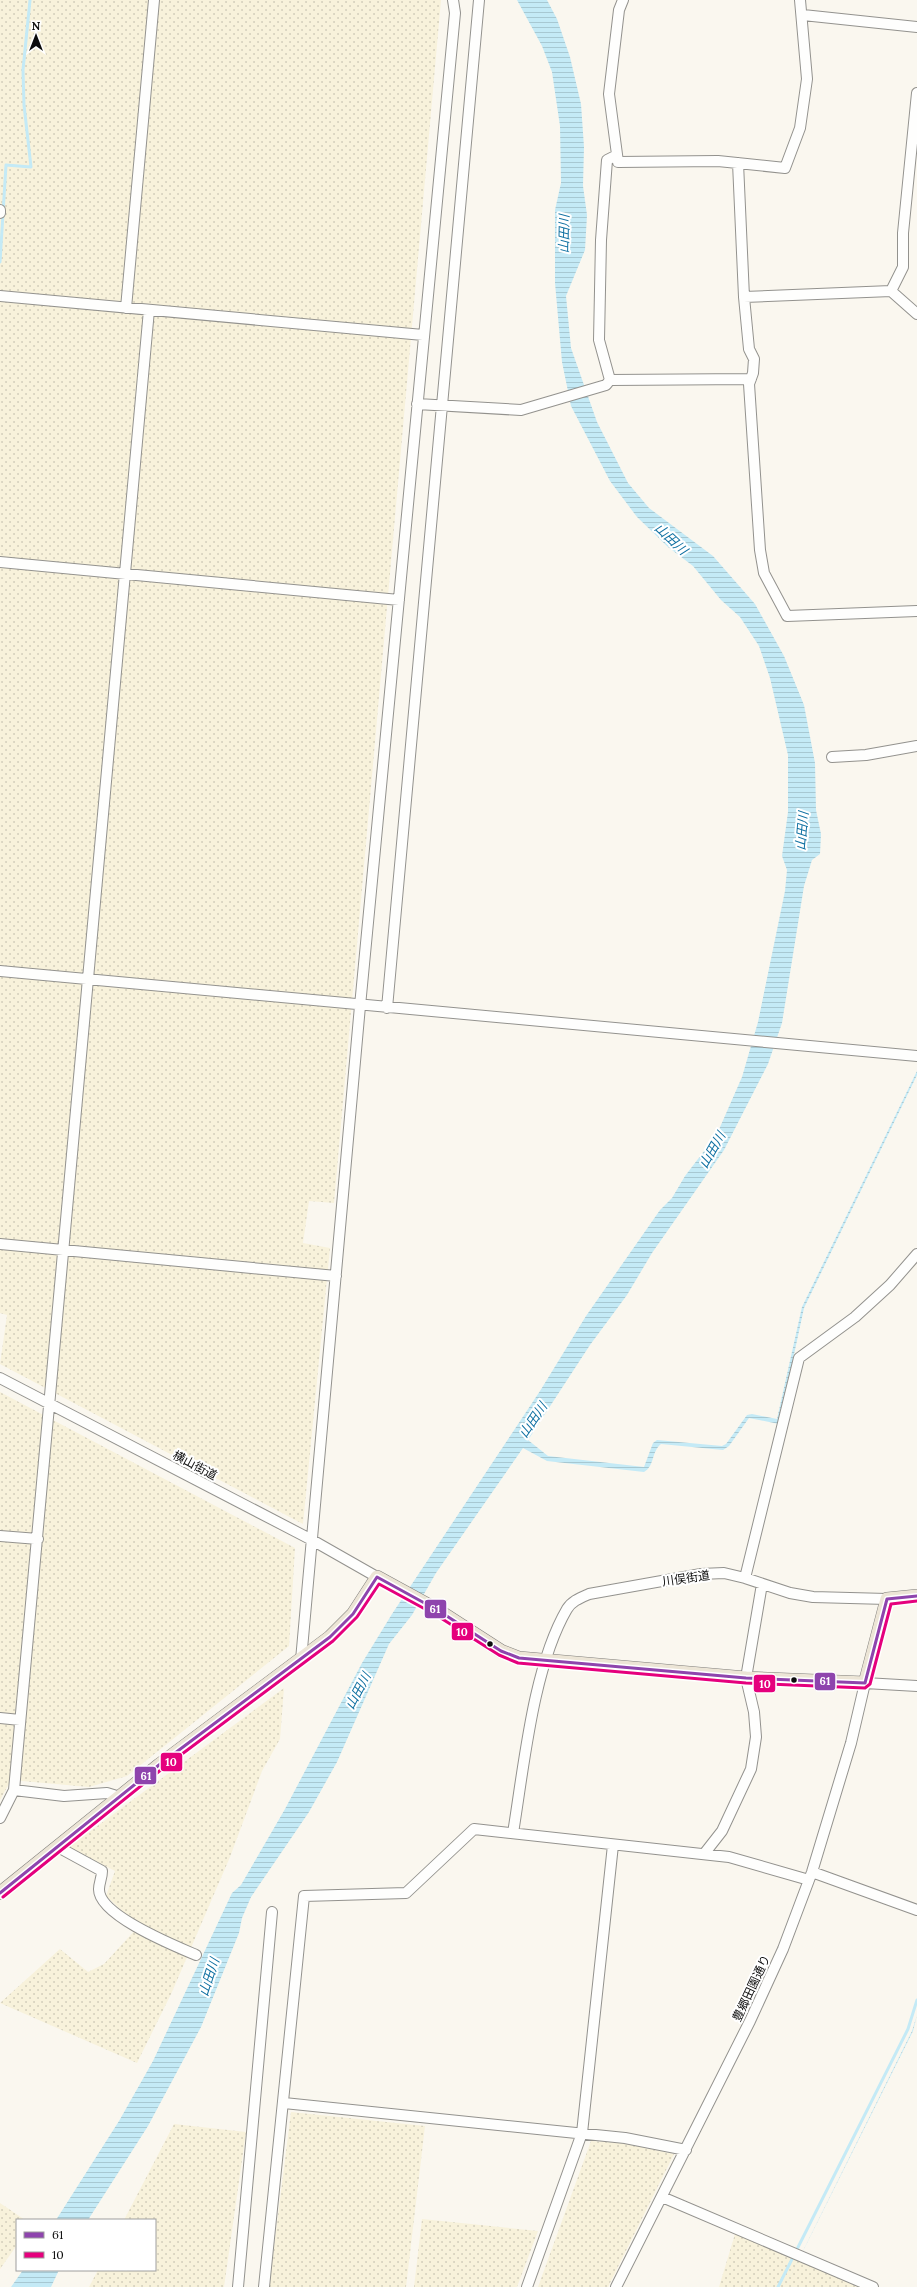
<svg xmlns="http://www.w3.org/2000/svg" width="917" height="2287" font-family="Lora,'Noto Sans JP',serif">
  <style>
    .farmland { fill: url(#farmland-dots) }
    .water { fill: url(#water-rules) }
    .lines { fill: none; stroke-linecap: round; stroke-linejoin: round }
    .stream { stroke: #c4eaf6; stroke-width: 3 }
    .minor-casing { stroke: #93928e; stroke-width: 12 }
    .major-casing { stroke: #807f7c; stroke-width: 14 }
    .minor { stroke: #fefefd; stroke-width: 10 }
    .major { stroke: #ece5d6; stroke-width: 13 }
    .bus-1-casing { stroke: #fff; stroke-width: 6 }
    .bus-2-casing { stroke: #fff; stroke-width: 6 }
    .bus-1 { stroke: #8e44ad; stroke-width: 3 }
    .bus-2 { stroke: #e5007d; stroke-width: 3 }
    .bus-dot { fill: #0c0c0c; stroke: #fff; stroke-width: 1.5 }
    .labels { text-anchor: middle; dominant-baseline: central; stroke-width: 4; stroke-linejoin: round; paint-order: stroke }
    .street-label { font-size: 12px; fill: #0c0c0c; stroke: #fff }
    .water-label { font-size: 13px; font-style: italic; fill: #1071a2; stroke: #fff }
    .line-badge { stroke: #fff; stroke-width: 1.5 }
    .badge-label { font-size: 11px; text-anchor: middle; font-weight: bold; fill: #fff }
  </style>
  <defs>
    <pattern id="farmland-dots" width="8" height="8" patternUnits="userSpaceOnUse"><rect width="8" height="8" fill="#f8f2db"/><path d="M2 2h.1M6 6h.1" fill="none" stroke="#d3cebb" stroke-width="1.8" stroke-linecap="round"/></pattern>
    <pattern id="water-rules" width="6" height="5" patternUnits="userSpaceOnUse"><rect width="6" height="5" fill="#c4eaf6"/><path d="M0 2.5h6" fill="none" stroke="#a7c8d2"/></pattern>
  </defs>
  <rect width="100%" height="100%" fill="#faf7ef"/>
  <path class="farmland" d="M0,0H441L334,1203L309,1201L303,1243L330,1248L303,1524L0,1364L7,1315L0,1313Z
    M0,1392L295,1548L289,1646L127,1776L89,1787L11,1780L0,1800Z
    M284,1688L280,1739L262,1771L230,1857L172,1992L137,2063L0,2003L60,1949L88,1972L104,1964L139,1926L106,1896L115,1871L69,1847Z
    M291,2112L425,2126L406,2287H269Z
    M174,2124L246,2132L224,2287H89L98,2270H155V2220H124Z
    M591,2141L622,2143L674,2154L608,2287H538Z
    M0,2203L25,2220H17V2245L0,2269Z
    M422,2219L538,2231L517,2287H414Z
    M735,2234L861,2287H719Z"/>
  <path class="water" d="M517,0H547L557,19L570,57L581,104L584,147L583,186L587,215L585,250L566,296L571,348L597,422L628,483L649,508L713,556L755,604L784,656L804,705L815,763L816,810L821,834L820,854L812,860L804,886L782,1023L768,1064L724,1150L652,1253L627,1295L590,1345L528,1440L548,1456L644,1467L653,1443L657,1440L722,1446L726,1444L747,1415L752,1414L777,1419L802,1307L917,1071V1075L804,1308L779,1424L749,1418L729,1446L723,1450L661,1444C651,1452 655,1466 644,1472L547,1461L523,1448L436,1573L412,1615L389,1644L337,1762L309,1812L251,1897L242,1918L239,1933L201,2027L148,2126L88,2220H56L119,2121L153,2061L232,1893L241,1885L285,1809L362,1663L392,1614L540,1391L586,1316L660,1210L672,1198L685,1176L717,1134L742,1077L758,1022L785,891L787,870L782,856L788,812V755L770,678L759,646L740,617L721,600L693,566L668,547L637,517L610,481L571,406L562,362L555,283V210L561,183L560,126L552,72L542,46Z
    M917,2015L913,2031L785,2287L912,2031Z
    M23,2270H59L51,2287H11Z"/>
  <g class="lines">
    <path class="stream" d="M0,262L6,165L31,167L24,105L23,70L30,0
      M778,2287L908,2029L917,2000"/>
    <defs>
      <path id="minor" d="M623,0L619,10L609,94L618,162L718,161L785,168L800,128L807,79L800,0
        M803,15L917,27
        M738,163L744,297L749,349L754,359L753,373L749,384L760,550L764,573L787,616L917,611
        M0,210V213
        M891,291L903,267V233L917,93
        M0,296L423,335
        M744,297L891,291L917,314
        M126,308L154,0
        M610,380L751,379
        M417,404L521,410L606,385L610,380L599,340L601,240L607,160L617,155
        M0,562L399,600
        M832,757L866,755L917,746
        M0,971L917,1056
        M387,1008L479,0
        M0,1244L336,1276
        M0,1378L312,1540L377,1577
        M0,1536L38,1539
        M745,1578L799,1358L855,1317L890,1285L917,1254
        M301,1660L360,1006L455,13L453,0
        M0,1718L20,1720
        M14,1790L64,1796L107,1793L120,1797
        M0,1818L14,1790L149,310
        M513,1833C524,1766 533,1667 567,1609C572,1601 580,1598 589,1594L701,1574L724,1573L745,1578L790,1593L813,1597L887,1599
        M58,1847L102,1871C102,1878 99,1883 99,1889C98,1915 175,1946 196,1955
        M704,1854L722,1831L751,1769L756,1737L754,1712L746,1678L762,1584
        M812,1872L917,1910
        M284,2103L625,2138L686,2150
        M662,2197L873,2287
        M238,2287L272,1912
        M264,2287L304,1896L406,1893L474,1829L729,1857L809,1880
        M527,2287L582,2133L613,1845
        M616,2287L750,2021L783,1949L812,1872L851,1743L865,1683L917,1686"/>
      <path id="major" d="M0,1893L159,1765L330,1637L353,1614L377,1577L439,1611L501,1651L519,1658L746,1678L865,1683L887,1599L917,1596"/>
    </defs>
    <use href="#minor" class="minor-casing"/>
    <use href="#major" class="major-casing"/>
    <use href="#minor" class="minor"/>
    <use href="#major" class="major"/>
    <defs>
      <path id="bus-1" d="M0,1893L159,1765L330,1637L353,1614L377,1577L439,1611L501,1651L519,1658L746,1678L865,1683L887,1599L917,1596"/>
      <path id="bus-2" d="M3,1897L162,1769L333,1641L357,1617L379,1584L436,1615L499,1655L518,1663L746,1683L865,1688L870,1684L891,1604L917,1601"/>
    </defs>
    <use href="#bus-1" class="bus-1-casing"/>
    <use href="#bus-2" class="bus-2-casing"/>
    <use href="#bus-1" class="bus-1"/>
    <use href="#bus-2" class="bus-2"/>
  </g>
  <g class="bus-dot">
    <circle cx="490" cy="1644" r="3.5"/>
    <circle cx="794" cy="1680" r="3.5"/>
  </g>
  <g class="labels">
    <g class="street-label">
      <text transform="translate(195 1465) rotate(28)">横山街道</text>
      <text transform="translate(686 1578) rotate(-8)">川俣街道</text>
      <text transform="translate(751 1988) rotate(-65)">豊郷田園通り</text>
    </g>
    <g class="water-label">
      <text transform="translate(564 234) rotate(-89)">山田川</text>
      <text transform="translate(671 539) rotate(43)">山田川</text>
      <text transform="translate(802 831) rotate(-85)">山田川</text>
      <text transform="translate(712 1150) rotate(-60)">山田川</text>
      <text transform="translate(533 1420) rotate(-56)">山田川</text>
      <text transform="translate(358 1691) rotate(-62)">山田川</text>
      <text transform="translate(209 1977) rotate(-72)">山田川</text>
    </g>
  </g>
  <g class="line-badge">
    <rect x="424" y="1599" width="23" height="20" rx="4" fill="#8e44ad"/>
    <rect x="451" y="1622" width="23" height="19" rx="4" fill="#e5007d"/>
    <rect x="814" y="1672" width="22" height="19" rx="4" fill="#8e44ad"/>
    <rect x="753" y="1674" width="23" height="19" rx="4" fill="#e5007d"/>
    <rect x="160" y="1752" width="23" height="20" rx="4" fill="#e5007d"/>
    <rect x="134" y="1766" width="23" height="19" rx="4" fill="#8e44ad"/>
  </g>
  <g class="badge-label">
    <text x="435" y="1613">61</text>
    <text x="462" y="1636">10</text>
    <text x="825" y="1685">61</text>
    <text x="765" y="1688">10</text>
    <text x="171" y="1766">10</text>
    <text x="146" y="1780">61</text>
  </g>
  <rect x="16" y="2219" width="140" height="52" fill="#ffffff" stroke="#9e9e9e"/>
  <rect x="24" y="2232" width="20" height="6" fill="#8e44ad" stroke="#9e9e9e"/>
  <text x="52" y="2239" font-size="12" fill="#0c0c0c">61</text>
  <rect x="24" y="2252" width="20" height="6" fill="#e5007d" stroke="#9e9e9e"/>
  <text x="52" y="2259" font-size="12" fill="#0c0c0c">10</text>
  <g transform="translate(36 36)" stroke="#ffffff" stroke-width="3" paint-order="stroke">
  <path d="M0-3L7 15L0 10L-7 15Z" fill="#0c0c0c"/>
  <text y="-6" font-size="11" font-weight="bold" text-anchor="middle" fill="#0c0c0c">N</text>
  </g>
</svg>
